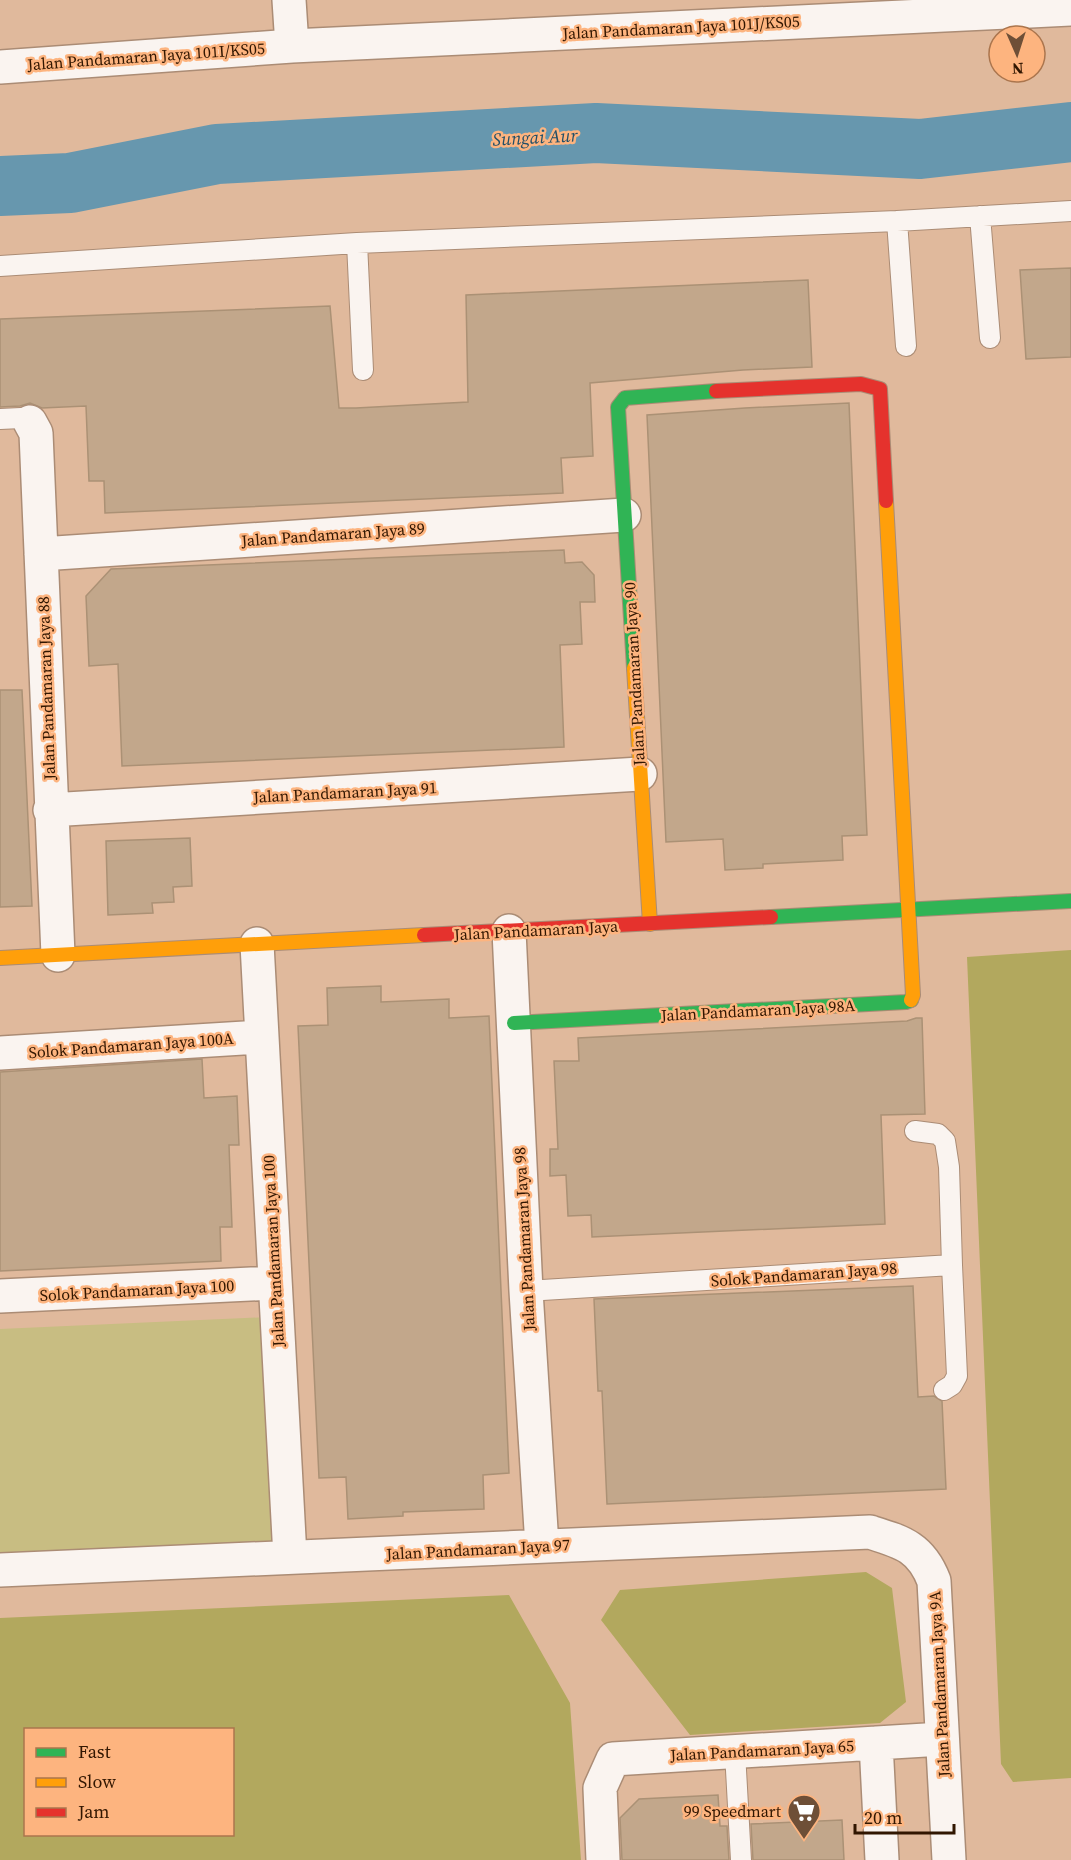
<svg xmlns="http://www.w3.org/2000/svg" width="1071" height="1860" font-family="'Source Serif 4',serif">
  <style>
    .green { fill: #c8bd82 }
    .forest { fill: #b2a85e; fill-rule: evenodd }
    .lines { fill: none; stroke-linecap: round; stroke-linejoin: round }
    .river { stroke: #6797ae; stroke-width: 60 }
    .building { fill: #c2a78b; stroke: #ab9175; stroke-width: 1.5 }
    .lane-casing { stroke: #ab8c75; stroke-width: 22 }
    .street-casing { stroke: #ab8c75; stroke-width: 36 }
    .fast-casing { stroke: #ab8c75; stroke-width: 16 }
    .slow-casing { stroke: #ab8c75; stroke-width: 16 }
    .jam-casing { stroke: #ab8c75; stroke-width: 16 }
    .lane { stroke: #faf4f0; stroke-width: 20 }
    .street { stroke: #faf4f0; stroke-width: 33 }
    .fast { stroke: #30b455; stroke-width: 14 }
    .slow { stroke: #ff9f0a; stroke-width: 14 }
    .jam { stroke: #e5322d; stroke-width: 14 }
    .labels { text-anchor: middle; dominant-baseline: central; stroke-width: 5; stroke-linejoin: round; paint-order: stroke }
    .street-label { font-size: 16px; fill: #311601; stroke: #fdb47f }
    .poi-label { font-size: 16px; fill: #311601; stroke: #fdb47f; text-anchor: end }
    .water-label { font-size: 18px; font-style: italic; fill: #224f68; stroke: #fdb47f }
  </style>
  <rect width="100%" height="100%" fill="#e0b99c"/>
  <path class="green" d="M268,1317L279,1544L0,1557V1329Z"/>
  <path class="forest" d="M1071,950V1778L1013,1782L1001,1764L967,957Z
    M866,1572L892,1588L906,1702L880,1723L690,1735L601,1620L620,1590Z
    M509,1595L570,1703L581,1860H0V1618ZM26,1730H232V1834H26Z"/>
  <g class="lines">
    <path class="river" d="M0,186L70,183L217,154L596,133L920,149L1071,132"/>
  </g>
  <path class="building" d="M1071,268V357L1026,359L1020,270Z
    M808,280L812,367L743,370L590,383L593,456L561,458L563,493L105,513L104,481H89L86,406L42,408L30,403L20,406L0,407V319L330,306L339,408H356L468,402L466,295Z
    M849,403L867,835L842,836L843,860L763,864V868L725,870L723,839L666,842L647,415L745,408Z
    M564,550L565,563L582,562L594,575L595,602H580L582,644L560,645L564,747L122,766L118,664L89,666L86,596L111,569Z
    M0,690H22L32,906L0,907Z
    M190,838L192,886L173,887L174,902L152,903L153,913L108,915L106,841Z
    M381,986V1002L449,999V1018L489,1016L509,1473L483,1475L484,1509L403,1512V1516L348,1519L346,1477L319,1478L298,1026L328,1025L327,988Z
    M916,1018H922L925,1114L881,1115L885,1224L592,1237L591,1215L568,1216L566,1175L550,1176V1149H558L554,1061H579L578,1038L907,1021Z
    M202,1059L204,1098L237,1096L239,1145H229L232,1227H220L221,1261L0,1271V1072Z
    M913,1286L918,1397L934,1396L942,1401L946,1489L607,1504L602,1391H598L594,1299Z
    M718,1795L720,1826H727L729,1860H622L620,1818L639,1799Z
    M842,1820L844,1860H753L751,1824Z"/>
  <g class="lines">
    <defs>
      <path id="lane" d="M980,216L990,338
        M897,221L906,346
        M357,243L363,370
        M0,266L357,243L897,221L1071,211
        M0,419L21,418L30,422
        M915,1131L938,1134L945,1141L949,1167L952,1265
        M526,1291L952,1265L957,1376L952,1385L944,1390
        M735,1752L741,1860"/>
      <path id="street" d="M289,0L292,46
        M0,67L292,46L1071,9
        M30,422L36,433L58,955
        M41,554L624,515
        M50,810L640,774
        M509,931L526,1291L542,1546
        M257,944L290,1557
        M0,1053L261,1037
        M0,1296L274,1283
        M0,1570L870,1532C902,1542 921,1547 934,1581L949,1860
        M876,1743L882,1860
        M603,1860L600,1788L613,1759L942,1739"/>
      <path id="fast" d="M634,668L618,407L625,398L716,391
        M771,917L1071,901
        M514,1023L906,1002L911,1000"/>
      <path id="slow" d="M886,501L913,995L911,1000
        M634,668L650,924
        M0,958L424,935"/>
      <path id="jam" d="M716,391L861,384L880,389L886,501
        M424,935L771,917"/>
    </defs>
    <use href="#lane" class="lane-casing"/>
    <use href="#street" class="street-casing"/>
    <use href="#fast" class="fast-casing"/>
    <use href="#slow" class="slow-casing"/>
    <use href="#jam" class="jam-casing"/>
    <use href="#lane" class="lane"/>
    <use href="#street" class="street"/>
    <use href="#fast" class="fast"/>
    <use href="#slow" class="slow"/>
    <use href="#jam" class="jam"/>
  </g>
  <defs>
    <symbol id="supermarket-pin" viewBox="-11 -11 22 30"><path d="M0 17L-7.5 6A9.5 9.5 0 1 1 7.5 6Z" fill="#6e4f37" stroke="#fdb47f"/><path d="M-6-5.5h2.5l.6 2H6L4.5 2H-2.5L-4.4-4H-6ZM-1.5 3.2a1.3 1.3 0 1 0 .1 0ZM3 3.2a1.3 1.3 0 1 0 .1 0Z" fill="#fff"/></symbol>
  </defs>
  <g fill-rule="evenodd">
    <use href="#supermarket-pin" x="785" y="1792" width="38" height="52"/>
  </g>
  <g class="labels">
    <g class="street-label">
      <text transform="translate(681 27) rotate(-3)">Jalan Pandamaran Jaya 101J/KS05</text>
      <text transform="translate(146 56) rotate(-4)">Jalan Pandamaran Jaya 101I/KS05</text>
      <text transform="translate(333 534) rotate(-4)">Jalan Pandamaran Jaya 89</text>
      <text transform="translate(634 674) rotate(-93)">Jalan Pandamaran Jaya 90</text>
      <text transform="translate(46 688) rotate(-92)">Jalan Pandamaran Jaya 88</text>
      <text transform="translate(345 792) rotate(-3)">Jalan Pandamaran Jaya 91</text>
      <text transform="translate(536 930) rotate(-3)">Jalan Pandamaran Jaya</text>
      <text transform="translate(758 1010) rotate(-3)">Jalan Pandamaran Jaya 98A</text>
      <text transform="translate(131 1045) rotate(-4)">Solok Pandamaran Jaya 100A</text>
      <text transform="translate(524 1239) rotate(-93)">Jalan Pandamaran Jaya 98</text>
      <text transform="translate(273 1251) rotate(-93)">Jalan Pandamaran Jaya 100</text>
      <text transform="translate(804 1274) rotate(-4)">Solok Pandamaran Jaya 98</text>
      <text transform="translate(137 1290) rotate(-3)">Solok Pandamaran Jaya 100</text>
      <text transform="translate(478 1549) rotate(-3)">Jalan Pandamaran Jaya 97</text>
      <text transform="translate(939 1684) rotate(-93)">Jalan Pandamaran Jaya 9A</text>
      <text transform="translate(762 1750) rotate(-3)">Jalan Pandamaran Jaya 65</text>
    </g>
    <g class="poi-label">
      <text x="781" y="1811">99 Speedmart</text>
    </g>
    <g class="water-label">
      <text transform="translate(535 137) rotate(-3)">Sungai Aur</text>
    </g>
  </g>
  <rect x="24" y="1728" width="210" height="108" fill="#fdb47f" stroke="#ab754d" stroke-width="1.5"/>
  <rect x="36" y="1748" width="30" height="9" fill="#30b455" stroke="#ab754d" stroke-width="1.5"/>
  <text x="78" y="1758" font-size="18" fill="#311601">Fast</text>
  <rect x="36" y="1778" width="30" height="9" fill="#ff9f0a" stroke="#ab754d" stroke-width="1.5"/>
  <text x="78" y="1788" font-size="18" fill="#311601">Slow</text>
  <rect x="36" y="1808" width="30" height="9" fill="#e5322d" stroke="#ab754d" stroke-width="1.5"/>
  <text x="78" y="1818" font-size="18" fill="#311601">Jam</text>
  <g transform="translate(1017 54) rotate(177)"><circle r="28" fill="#fdb47f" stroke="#ab754d" stroke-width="1.5"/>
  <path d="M0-4.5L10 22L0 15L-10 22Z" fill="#6e4f37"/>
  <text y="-9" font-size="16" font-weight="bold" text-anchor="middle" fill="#311601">N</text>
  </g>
  <path d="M855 1824v9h99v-9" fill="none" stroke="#311601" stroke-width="3"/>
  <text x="864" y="1824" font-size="18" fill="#311601" stroke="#fdb47f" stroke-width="4.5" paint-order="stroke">20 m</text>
</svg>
